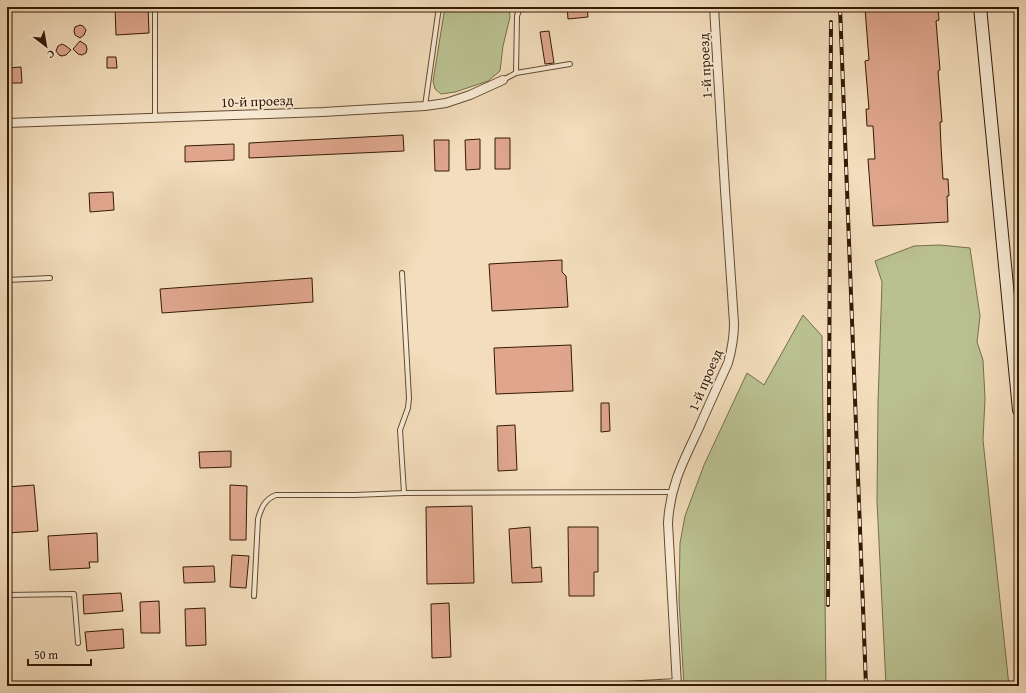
<svg xmlns="http://www.w3.org/2000/svg" width="1026" height="693" font-family="'Gentium Book Plus',serif">
  <style>
    .green { fill: #bac191; stroke: #776e4a }
    .building { fill: #dfa68d; stroke: #341a04 }
    .lines { fill: none; stroke-linecap: round; stroke-linejoin: round }
    .service-casing { stroke: #644b32; stroke-width: 6 }
    .minor-casing { stroke: #644b32; stroke-width: 10 }
    .secondary-casing { stroke: #341a04; stroke-width: 14 }
    .service { stroke: #f7e9d3; stroke-width: 4 }
    .minor { stroke: #f7e9d3; stroke-width: 8 }
    .secondary { stroke: #f7e9d3; stroke-width: 12 }
    .rail-casing { stroke: #341a04; stroke-width: 4 }
    .rail { stroke: #f7e9d3; stroke-width: 2.5; stroke-dasharray: 8; stroke-linecap: butt }
    .labels { text-anchor: middle; dominant-baseline: central; stroke-width: 3; stroke-linejoin: round; paint-order: stroke }
    .street-label { font-size: 14px; fill: #341a04; stroke: #f7e9d3 }
  </style>
  <rect width="100%" height="100%" fill="#f3ddbc"/>
  <filter id="stains"><feTurbulence type="fractalNoise" baseFrequency=".005" numOctaves="4"/><feColorMatrix values="0 0 0 0 .2 0 0 0 0 .09 0 0 0 0 .02 0 0 0 .5 -.17"/></filter>
  <radialGradient id="worn" r=".72"><stop offset=".6" stop-color="#630" stop-opacity="0"/><stop offset="1" stop-color="#630" stop-opacity=".3"/></radialGradient>
  <path class="green" d="M445,7H509L510,17L503,46L500,71L488,81L455,92L441,94L435,89L433,81Z
    M940,245L970,248L980,316L977,342L983,360L985,398L983,440L1009,686H886L877,501L878,403L882,282L875,261L914,246Z
    M803,315L822,336L826,686H684L679,600L680,543L685,516L704,465L747,373L764,385Z"/>
  <path class="building" d="M115,7H148L149,33L116,35Z
    M567,7H587L588,17L568,19Z
    M885,7H938L939,20L936,21L940,70L938,71L942,122H940L941,146L943,179H948L949,196H947L948,222L873,226L868,159H875L873,126H867L866,109H869L865,61L869,60L865,8Z
    M80,25L83,26L86,30L84,35L80,38L75,35L74,31L75,27Z
    M549,31L554,63L545,64L540,32Z
    M80,41L86,45L87,49L86,53L82,55L78,54L73,49Z
    M62,44L66,46L71,50L66,55L62,56L59,55L56,51L58,46Z
    M107,57H116L117,68H107Z
    M21,67L22,83H7V68Z
    M403,135L404,151L249,158V143Z
    M495,138H510V169H495Z
    M480,139V169L466,170L465,140Z
    M434,140H449V171H435Z
    M234,144V160L185,162V146Z
    M113,192L114,210L90,212L89,193Z
    M562,260V272L566,276L568,307L492,311L489,264Z
    M312,278L313,302L162,313L160,289Z
    M571,345L573,391L496,394L494,348Z
    M601,403H609L610,431L601,432Z
    M515,425L517,470L498,471L497,426Z
    M231,451V467L200,468L199,452Z
    M34,485L38,531L7,533V487Z
    M230,485L247,486L246,540H230Z
    M472,506L474,583L427,584L426,507Z
    M530,527L532,568L541,567L542,582L512,583L509,529Z
    M568,527H598V572H594V596H569Z
    M97,533L98,562H89L90,568L50,570L48,536Z
    M232,555L249,556L246,588L230,587Z
    M214,566L215,582L184,583L183,567Z
    M121,593L123,611L84,614L83,595Z
    M159,601L160,633H141L140,602Z
    M449,603L451,657L432,658L431,604Z
    M205,608L206,645L186,646L185,609Z
    M123,629L124,648L87,651L85,632Z"/>
  <g class="lines">
    <defs>
      <path id="service" d="M155,7V118
        M516,73L570,64
        M503,80L516,73L517,16L519,10L522,7
        M425,106L439,7
        M402,273L409,398L408,408L400,430L404,493L672,492
        M7,280L50,278
        M7,595L74,594L78,643
        M254,596L258,519C261,508 265,499 276,495H355L404,493"/>
      <path id="minor" d="M7,123L323,112L425,106L446,103L470,95L503,80
        M625,686L677,683
        M677,686L668,523C670,486 683,462 698,430C708,407 718,385 728,363C732,349 734,337 734,323L725,190L714,7"/>
      <path id="secondary" d="M980,7L1019,410"/>
    </defs>
    <use href="#service" class="service-casing"/>
    <use href="#minor" class="minor-casing"/>
    <use href="#secondary" class="secondary-casing"/>
    <use href="#service" class="service"/>
    <use href="#minor" class="minor"/>
    <use href="#secondary" class="secondary"/>
    <defs>
      <path id="rail" d="M840,7L866,686
        M828,605L831,22"/>
    </defs>
    <use href="#rail" class="rail-casing"/>
    <use href="#rail" class="rail"/>
  </g>
  <g class="labels">
    <g class="street-label">
      <text transform="translate(705 66) rotate(-93)">1-й проезд</text>
      <text transform="translate(257 101) rotate(-2)">10-й проезд</text>
      <text transform="translate(705 380) rotate(-67)">1-й проезд</text>
    </g>
  </g>
  <rect width="1026" height="693" fill="none" stroke="#f3ddbc" stroke-width="24"/>
  <rect x="8" y="8" width="1010" height="677" fill="none" stroke="#341a04" stroke-width="2"/>
  <rect x="12" y="12" width="1002" height="669" fill="none" stroke="#341a04"/>
  <g transform="translate(46 46) rotate(149)" stroke="#f7e9d3" stroke-width="3" paint-order="stroke">
  <path d="M0-3L7 15L0 10L-7 15Z" fill="#341a04"/>
  <text y="-6" font-size="11" font-weight="bold" text-anchor="middle" fill="#341a04">С</text>
  </g>
  <path d="M28 659v6h63v-6" fill="none" stroke="#341a04" stroke-width="2"/>
  <text x="34" y="659" font-size="12" fill="#341a04" stroke="#f7e9d3" stroke-width="3" paint-order="stroke">50 m</text>
  <rect width="100%" height="100%" filter="url(#stains)"/>
  <rect width="100%" height="100%" fill="url(#worn)"/>
</svg>
